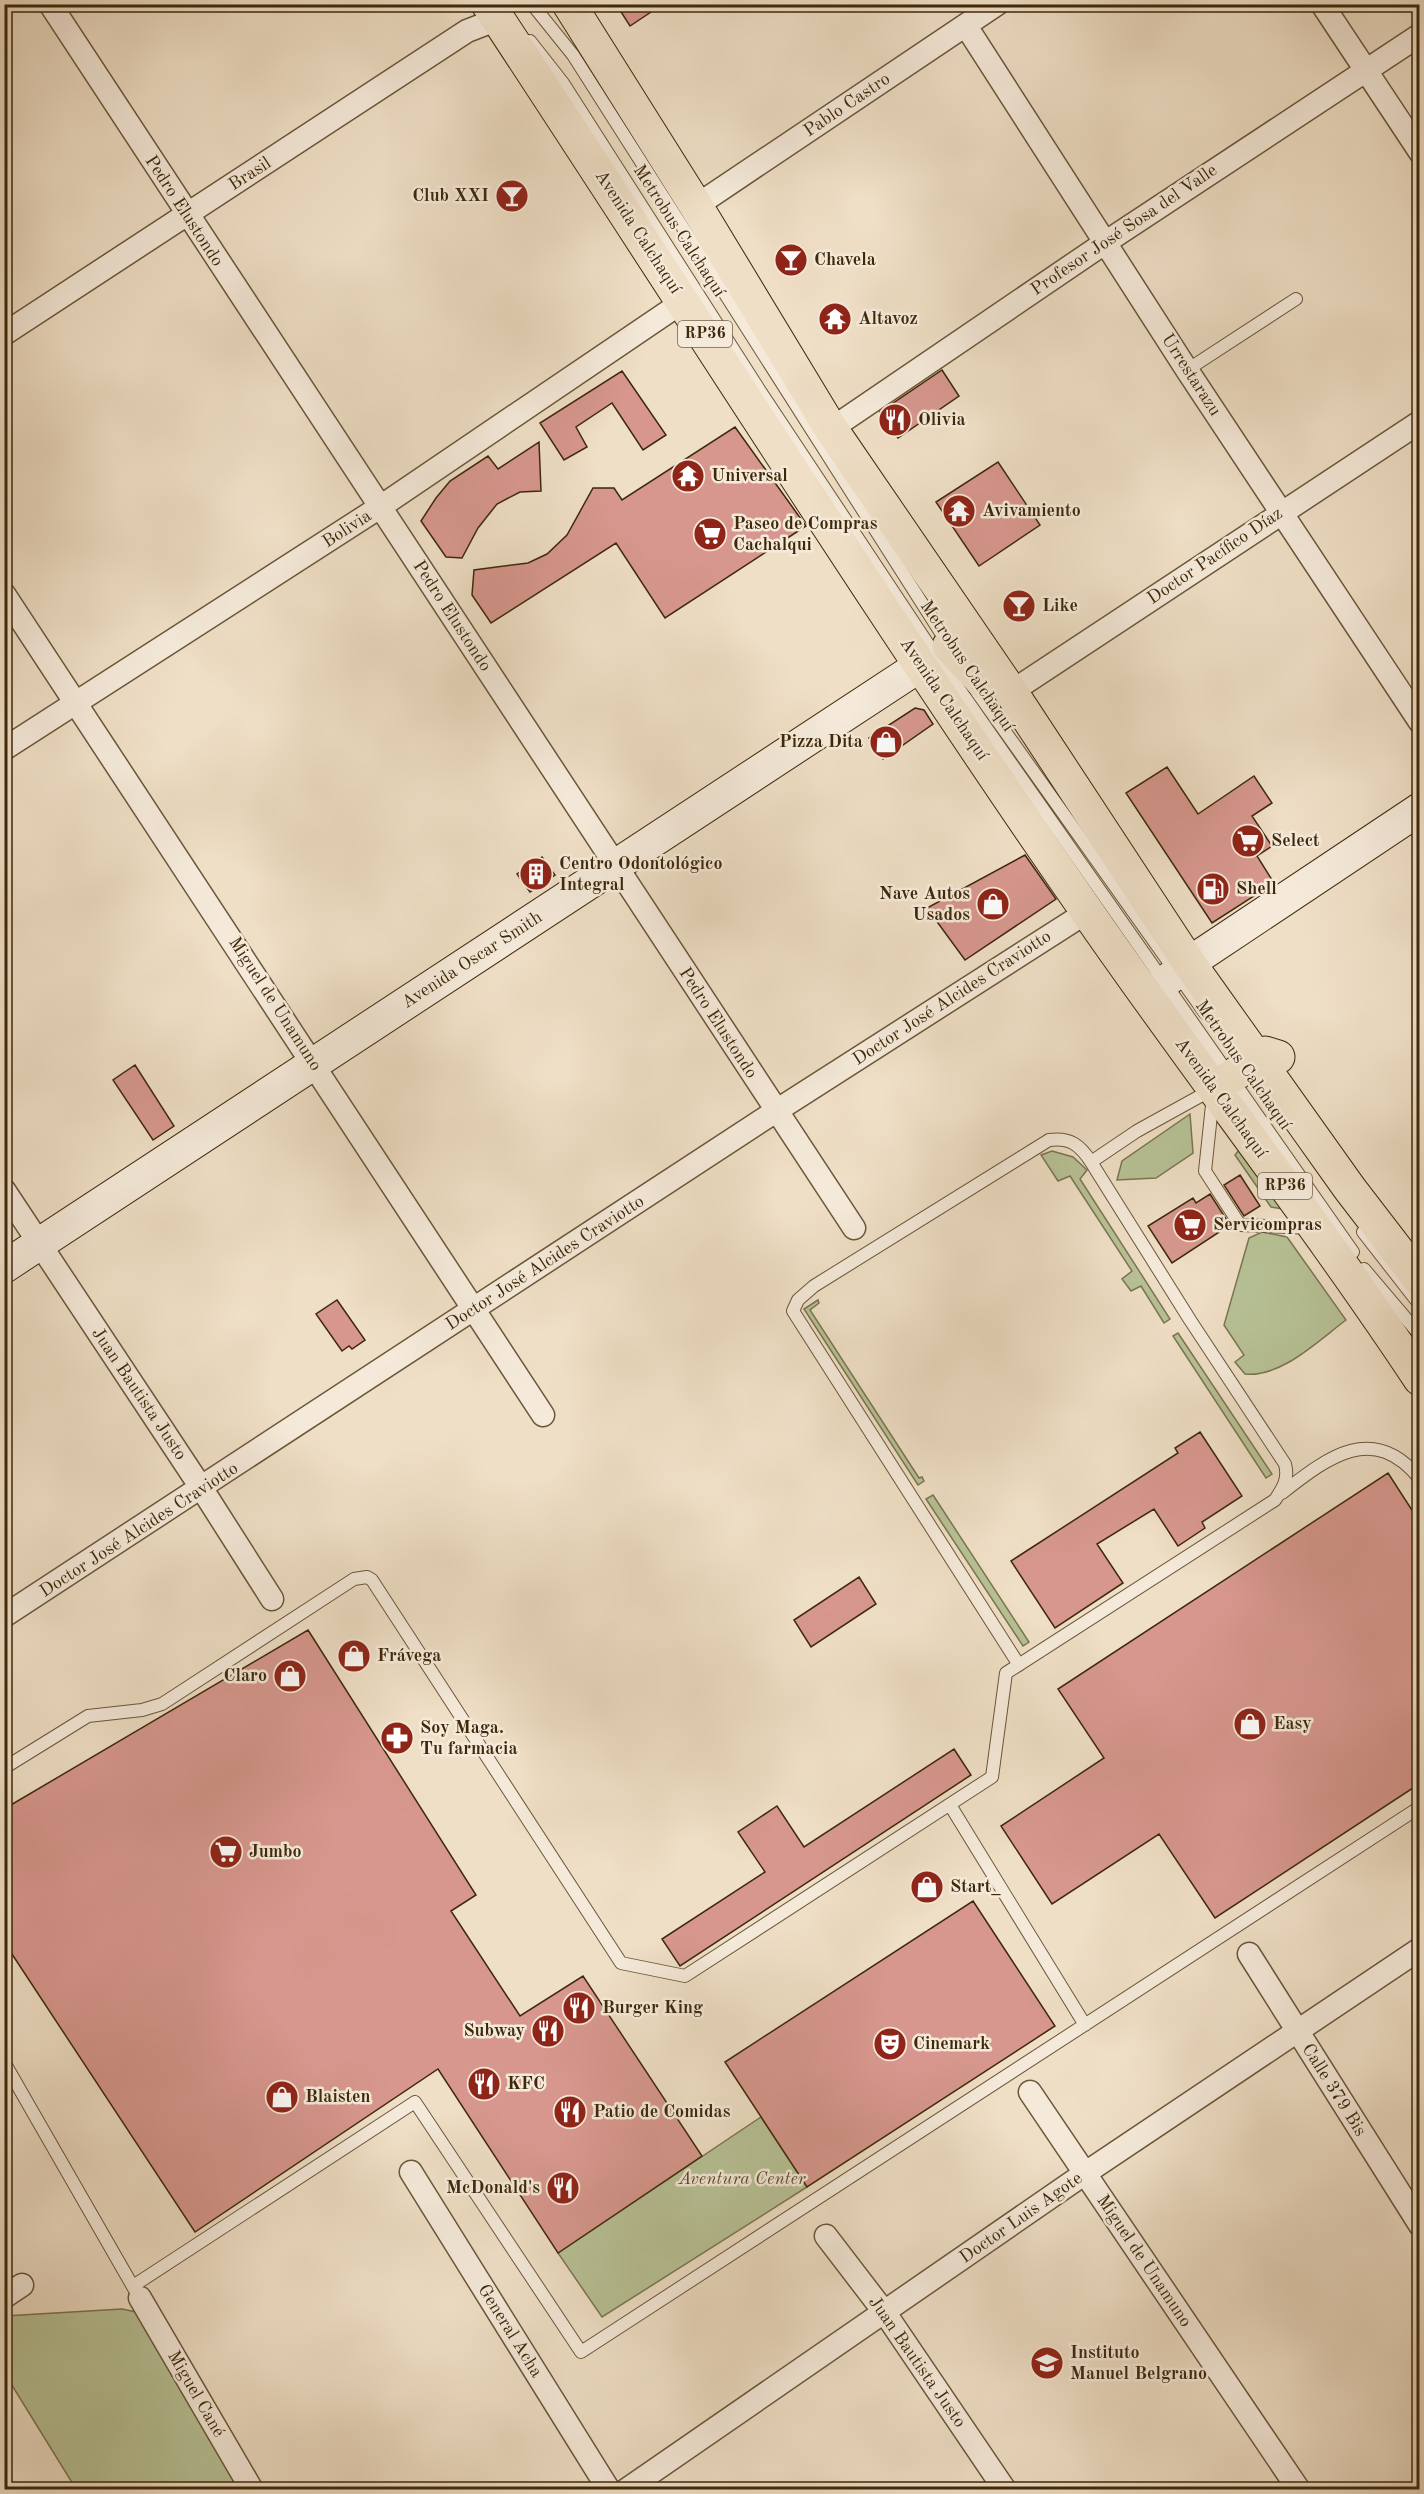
<svg xmlns="http://www.w3.org/2000/svg" width="1424" height="2494" font-family="'Old Standard TT',serif">
  <style>
    .green { fill: #b7c296; stroke: #7a7550; stroke-width: 1.5 }
    .building { fill: #d7978e; stroke: #3d280a; stroke-width: 1.5 }
    .lines { fill: none; stroke-linecap: round; stroke-linejoin: round }
    .lane-casing { stroke: #6a5639; stroke-width: 14 }
    .street-casing { stroke: #6a5639; stroke-width: 25 }
    .secondary-casing { stroke: #3d280a; stroke-width: 34 }
    .primary-casing { stroke: #3d280a; stroke-width: 35 }
    .lane { stroke: #f5eada; stroke-width: 12 }
    .street { stroke: #f5eada; stroke-width: 22 }
    .secondary { stroke: #f5eada; stroke-width: 32 }
    .primary { stroke: #efdfc6; stroke-width: 33 }
    .labels { text-anchor: middle; dominant-baseline: central; stroke-width: 5; stroke-linejoin: round; paint-order: stroke }
    .shield { fill: #f5eada; stroke: #746248; stroke-width: 1.5 }
    .shield-label { font-size: 16px; font-weight: bold; fill: #3d280a }
    .street-label { font-size: 18px; fill: #3d280a; stroke: #f5eada }
    .poi-label { font-size: 18px; font-weight: bold; fill: #3d280a; stroke: #f5eada; text-anchor: start }
    .park-label { font-size: 18px; font-style: italic; fill: #5c4e2d; stroke: #f5eada }
  </style>
  <rect width="100%" height="100%" fill="#efdfc6"/>
  <filter id="stains"><feTurbulence type="fractalNoise" baseFrequency=".00333" numOctaves="4"/><feColorMatrix values="0 0 0 0 .2 0 0 0 0 .09 0 0 0 0 .02 0 0 0 .5 -.17"/></filter>
  <radialGradient id="worn" r=".72"><stop offset=".6" stop-color="#630" stop-opacity="0"/><stop offset="1" stop-color="#630" stop-opacity=".3"/></radialGradient>
  <path class="green" d="M1190,1114L1193,1153L1156,1178L1117,1180L1122,1161Z
    M1244,1144L1289,1210L1271,1207L1235,1155Z
    M1052,1151L1073,1157L1087,1170L1080,1179L1170,1319L1164,1323L1141,1286L1131,1291L1122,1279L1132,1271L1070,1176L1058,1181L1041,1155Z
    M1262,1232L1287,1237L1346,1320C1319,1340 1281,1378 1245,1374L1235,1362L1244,1355L1224,1325L1249,1238Z
    M818,1300L819,1303L810,1310L919,1478L922,1477L924,1481L918,1485L804,1309Z
    M1178,1333L1272,1474L1266,1478L1173,1336Z
    M933,1495L1029,1642L1023,1646L926,1499Z
    M761,2117L807,2187L602,2317L558,2253Z
    M122,2309L150,2315L252,2489H76L5,2374V2316Z"/>
  <path class="building" d="M616,4H663L630,26Z
    M942,370L959,396L898,438L880,412Z
    M622,371L666,435L643,450L612,403L576,427L587,447L564,460L540,423Z
    M735,427L806,526L665,618L616,543L491,623L472,595L474,570L528,563L547,554L567,535L593,488H614L622,500Z
    M539,442L541,491L520,492L497,504L478,528L462,558L446,557L421,521L436,498L450,481L488,456L498,469Z
    M998,462L1040,525L979,566L936,502Z
    M915,708L924,710L933,724L883,759L869,738Z
    M1167,767L1198,814L1254,776L1272,803L1252,816L1272,846L1257,856L1274,883L1212,923L1126,793Z
    M1025,855L1056,899L965,960L927,908Z
    M542,857L555,875L530,892L517,874Z
    M135,1065L174,1126L153,1140L113,1080Z
    M1240,1175L1260,1206L1244,1216L1224,1185Z
    M1210,1194L1230,1225L1172,1263L1148,1226L1193,1198L1196,1203Z
    M337,1300L365,1340L352,1349L349,1346L342,1351L316,1314Z
    M1200,1432L1242,1496L1202,1522L1205,1528L1178,1546L1154,1509L1097,1544L1123,1583L1055,1628L1011,1561L1178,1453L1175,1448Z
    M1388,1473L1419,1521V1784L1215,1918L1159,1834L1052,1904L1001,1826L1104,1758L1058,1689Z
    M859,1577L876,1604L811,1647L794,1620Z
    M308,1630L476,1895L451,1911L520,2016L583,1976L702,2156L558,2253L438,2069L195,2232L4,1942V1809Z
    M954,1749L971,1775L680,1966L662,1939L765,1872L738,1832L777,1806L804,1847Z
    M973,1901L1055,2026L807,2187L725,2062Z"/>
  <g class="lines">
    <defs>
      <path id="lane" d="M532,4L573,55L948,644
        M530,41L563,83L760,391L936,656L1353,1252
        M1187,370L1296,299
        M972,685L1205,1013
        M1213,1096L1205,1171L1240,1225L1311,1228
        M1091,1162L1137,1131L1213,1089
        M1363,1232L1420,1305
        M1364,1269L1420,1335
        M1282,1493C1327,1458 1373,1421 1420,1479
        M4,1768L88,1716L142,1710L162,1704L354,1579L367,1577L372,1580L621,1963L685,1976L992,1777L1006,1673L1275,1500C1283,1488 1289,1479 1285,1464L1190,1320L1091,1162C1080,1145 1070,1137 1049,1140L814,1286L798,1300L793,1311L1019,1665
        M950,1805L1085,2025
        M4,2062L136,2292
        M133,2286L415,2102L581,2352L1420,1807"/>
      <path id="street" d="M50,4L854,1228
        M1322,4L1420,152
        M966,26L1187,370L1420,722
        M696,206L997,4
        M4,334L467,31L498,19
        M831,429L1106,242L1420,35
        M4,594L543,1415
        M1011,692L1420,422
        M4,749L380,507L684,301
        M4,1190L202,1489L272,1599
        M4,1616L776,1111L1087,912
        M1249,1954L1420,2225
        M1030,2092L1299,2490
        M411,2172L609,2490
        M826,2236L885,2313L1005,2490
        M4,2297L22,2285
        M140,2298L252,2490
        M626,2490L1084,2174L1420,1949"/>
      <path id="secondary" d="M1147,996L1189,963L1420,809
        M4,1267L921,665"/>
      <path id="primary" d="M488,4C687,306 880,613 1086,910C1195,1068 1314,1219 1420,1379
        M569,4L696,206L831,429L1011,692L1189,963L1350,1189L1420,1280
        M949,646L983,682
        M1214,1089L1265,1053L1278,1057"/>
    </defs>
    <use href="#lane" class="lane-casing"/>
    <use href="#street" class="street-casing"/>
    <use href="#secondary" class="secondary-casing"/>
    <use href="#primary" class="primary-casing"/>
    <use href="#lane" class="lane"/>
    <use href="#street" class="street"/>
    <use href="#secondary" class="secondary"/>
    <use href="#primary" class="primary"/>
  </g>
  <defs>
    <symbol id="bar-disc" viewBox="-11 -11 22 22"><circle r="9.5" fill="#8f2418" stroke="#f5eada"/><path d="M-6-5H6L.8 .8V4.5H3.5V6h-7V4.5H-.8V.8Z" fill="#fff"/></symbol>
    <symbol id="temple-disc" viewBox="-11 -11 22 22"><circle r="9.5" fill="#8f2418" stroke="#f5eada"/><path d="M0-6L5-2H3V0L6.5 2.5H4V6H1.5V3h-3V6H-4V2.5H-6.5L-3 0V-2H-5Z" fill="#fff"/></symbol>
    <symbol id="restaurant-disc" viewBox="-11 -11 22 22"><circle r="9.5" fill="#8f2418" stroke="#f5eada"/><path d="M-5-6h1v4h1v-4h1v4h1v-4h1v5L-1.5 .5V6h-2V.5L-5-1ZM5-6V6H3V1.5H1.5Q1.5-4 5-6Z" fill="#fff"/></symbol>
    <symbol id="supermarket-disc" viewBox="-11 -11 22 22"><circle r="9.5" fill="#8f2418" stroke="#f5eada"/><path d="M-6-5.5h2.5l.6 2H6L4.5 2H-2.5L-4.4-4H-6ZM-1.5 3.2a1.3 1.3 0 1 0 .1 0ZM3 3.2a1.3 1.3 0 1 0 .1 0Z" fill="#fff"/></symbol>
    <symbol id="shop-disc" viewBox="-11 -11 22 22"><circle r="9.5" fill="#8f2418" stroke="#f5eada"/><path d="M-5-2.5h2.3a2.7 3.5 0 0 1 5.4 0H5L5.5 6h-11ZM-1.5-2.5h3a1.5 2.3 0 0 0-3 0Z" fill="#fff"/></symbol>
    <symbol id="building-disc" viewBox="-11 -11 22 22"><circle r="9.5" fill="#8f2418" stroke="#f5eada"/><path d="M-4-6H4V6H1V3H-1V6H-4ZM-2.5-4.3h1.7v1.8h-1.7ZM.8-4.3h1.7v1.8H.8ZM-2.5-1h1.7V.8h-1.7ZM.8-1h1.7V.8H.8Z" fill="#fff"/></symbol>
    <symbol id="fuel-disc" viewBox="-11 -11 22 22"><circle r="9.5" fill="#8f2418" stroke="#f5eada"/><path d="M-5.5-6h7V0h2V4h1.3V-2.5L3-4.5l.8-.8L6-3V5H2.5V1h-1V6h-7ZM-4.2-4.7v3.2H.2V-4.7Z" fill="#fff"/></symbol>
    <symbol id="pharmacy-disc" viewBox="-11 -11 22 22"><circle r="9.5" fill="#8f2418" stroke="#f5eada"/><path d="M-2-6h4v4h4v4h-4v4h-4v-4h-4v-4h4Z" fill="#fff"/></symbol>
    <symbol id="theatre-disc" viewBox="-11 -11 22 22"><circle r="9.5" fill="#8f2418" stroke="#f5eada"/><path d="M-5-5.5Q0-4 5-5.5V0Q5 5 0 6Q-5 5-5 0ZM-3.3-2.5H-1v1.5H-3.3ZM1-2.5H3.3v1.5H1ZM-2.8 1Q0 5.5 2.8 1Z" fill="#fff"/></symbol>
    <symbol id="school-disc" viewBox="-11 -11 22 22"><circle r="9.5" fill="#8f2418" stroke="#f5eada"/><path d="M0-5L7-2L0 1L-7-2ZM-4 1L0 2.5L4 1V4Q0 6-4 4Z" fill="#fff"/></symbol>
  </defs>
  <g fill-rule="evenodd">
    <use href="#bar-disc" x="493" y="177" width="38" height="38"/>
    <use href="#bar-disc" x="772" y="241" width="38" height="38"/>
    <use href="#temple-disc" x="816" y="300" width="38" height="38"/>
    <use href="#restaurant-disc" x="876" y="401" width="38" height="38"/>
    <use href="#temple-disc" x="669" y="457" width="38" height="38"/>
    <use href="#temple-disc" x="940" y="492" width="38" height="38"/>
    <use href="#supermarket-disc" x="691" y="515" width="38" height="38"/>
    <use href="#bar-disc" x="1000" y="587" width="38" height="38"/>
    <use href="#shop-disc" x="867" y="723" width="38" height="38"/>
    <use href="#supermarket-disc" x="1229" y="822" width="38" height="38"/>
    <use href="#building-disc" x="517" y="855" width="38" height="38"/>
    <use href="#fuel-disc" x="1194" y="870" width="38" height="38"/>
    <use href="#shop-disc" x="974" y="885" width="38" height="38"/>
    <use href="#supermarket-disc" x="1171" y="1206" width="38" height="38"/>
    <use href="#shop-disc" x="335" y="1637" width="38" height="38"/>
    <use href="#shop-disc" x="271" y="1657" width="38" height="38"/>
    <use href="#shop-disc" x="1231" y="1705" width="38" height="38"/>
    <use href="#pharmacy-disc" x="378" y="1719" width="38" height="38"/>
    <use href="#supermarket-disc" x="207" y="1833" width="38" height="38"/>
    <use href="#shop-disc" x="908" y="1868" width="38" height="38"/>
    <use href="#restaurant-disc" x="560" y="1989" width="38" height="38"/>
    <use href="#restaurant-disc" x="529" y="2012" width="38" height="38"/>
    <use href="#theatre-disc" x="871" y="2025" width="38" height="38"/>
    <use href="#restaurant-disc" x="465" y="2065" width="38" height="38"/>
    <use href="#shop-disc" x="263" y="2078" width="38" height="38"/>
    <use href="#restaurant-disc" x="551" y="2093" width="38" height="38"/>
    <use href="#restaurant-disc" x="544" y="2169" width="38" height="38"/>
    <use href="#school-disc" x="1028" y="2344" width="38" height="38"/>
  </g>
  <g class="labels">
    <g class="shield">
      <rect x="678" y="321" width="54" height="26" rx="4.5"/>
      <rect x="1258" y="1173" width="54" height="26" rx="4.5"/>
    </g>
    <g class="shield-label">
      <text x="705" y="334">RP36</text>
      <text x="1285" y="1186">RP36</text>
    </g>
    <g class="street-label">
      <text transform="translate(847 105) rotate(-34)">Pablo Castro</text>
      <text transform="translate(250 174) rotate(-33)">Brasil</text>
      <text transform="translate(184 211) rotate(57)">Pedro Elustondo</text>
      <text transform="translate(1124 230) rotate(-34)">Profesor José Sosa del Valle</text>
      <text transform="translate(679 231) rotate(57)">Metrobus Calchaquí</text>
      <text transform="translate(638 232) rotate(57)">Avenida Calchaquí</text>
      <text transform="translate(1191 375) rotate(57)">Urrestarazu</text>
      <text transform="translate(347 529) rotate(-33)">Bolivia</text>
      <text transform="translate(1215 556) rotate(-34)">Doctor Pacífico Díaz</text>
      <text transform="translate(452 616) rotate(57)">Pedro Elustondo</text>
      <text transform="translate(967 666) rotate(56)">Metrobus Calchaquí</text>
      <text transform="translate(944 699) rotate(56)">Avenida Calchaquí</text>
      <text transform="translate(472 960) rotate(-33)">Avenida Oscar Smith</text>
      <text transform="translate(952 998) rotate(-33)">Doctor José Alcides Craviotto</text>
      <text transform="translate(275 1004) rotate(57)">Miguel de Unamuno</text>
      <text transform="translate(718 1023) rotate(57)">Pedro Elustondo</text>
      <text transform="translate(1243 1065) rotate(55)">Metrobus Calchaquí</text>
      <text transform="translate(1221 1098) rotate(54)">Avenida Calchaquí</text>
      <text transform="translate(545 1263) rotate(-33)">Doctor José Alcides Craviotto</text>
      <text transform="translate(139 1394) rotate(56)">Juan Bautista Justo</text>
      <text transform="translate(139 1530) rotate(-33)">Doctor José Alcides Craviotto</text>
      <text transform="translate(1334 2090) rotate(58)">Calle 379 Bis</text>
      <text transform="translate(1021 2218) rotate(-35)">Doctor Luis Agote</text>
      <text transform="translate(1144 2261) rotate(56)">Miguel de Unamuno</text>
      <text transform="translate(510 2331) rotate(58)">General Acha</text>
      <text transform="translate(917 2362) rotate(55)">Juan Bautista Justo</text>
      <text transform="translate(196 2394) rotate(60)">Miguel Cané</text>
    </g>
    <g class="poi-label">
      <text x="489" y="196" text-anchor="end">Club XXI</text>
      <text x="814" y="260">Chavela</text>
      <text x="858" y="319">Altavoz</text>
      <text x="918" y="420">Olivia</text>
      <text x="711" y="476">Universal</text>
      <text x="982" y="511">Avivamiento</text>
      <text x="733" y="524">Paseo de Compras<tspan x="733" dy="21">Cachalqui</tspan></text>
      <text x="1042" y="606">Like</text>
      <text x="863" y="742" text-anchor="end">Pizza Dita</text>
      <text x="1271" y="841">Select</text>
      <text x="559" y="864">Centro Odontológico<tspan x="559" dy="21">Integral</tspan></text>
      <text x="1236" y="889">Shell</text>
      <text x="970" y="894" text-anchor="end">Nave Autos<tspan x="970" dy="21">Usados</tspan></text>
      <text x="1213" y="1225">Servicompras</text>
      <text x="377" y="1656">Frávega</text>
      <text x="267" y="1676" text-anchor="end">Claro</text>
      <text x="1273" y="1724">Easy</text>
      <text x="420" y="1728">Soy Maga.<tspan x="420" dy="21">Tu farmacia</tspan></text>
      <text x="249" y="1852">Jumbo</text>
      <text x="950" y="1887">Start_</text>
      <text x="602" y="2008">Burger King</text>
      <text x="525" y="2031" text-anchor="end">Subway</text>
      <text x="913" y="2044">Cinemark</text>
      <text x="507" y="2084">KFC</text>
      <text x="305" y="2097">Blaisten</text>
      <text x="593" y="2112">Patio de Comidas</text>
      <text x="540" y="2188" text-anchor="end">McDonald's</text>
      <text x="1070" y="2353">Instituto<tspan x="1070" dy="21">Manuel Belgrano</tspan></text>
    </g>
    <g class="park-label">
      <text x="742" y="2179">Aventura Center</text>
    </g>
  </g>
  <rect width="1424" height="2494" fill="none" stroke="#efdfc6" stroke-width="24"/>
  <rect x="6" y="6" width="1412" height="2482" fill="none" stroke="#3d280a" stroke-width="3"/>
  <rect x="12" y="12" width="1400" height="2470" fill="none" stroke="#3d280a" stroke-width="1.5"/>
  <rect width="100%" height="100%" filter="url(#stains)"/>
  <rect width="100%" height="100%" fill="url(#worn)"/>
</svg>
